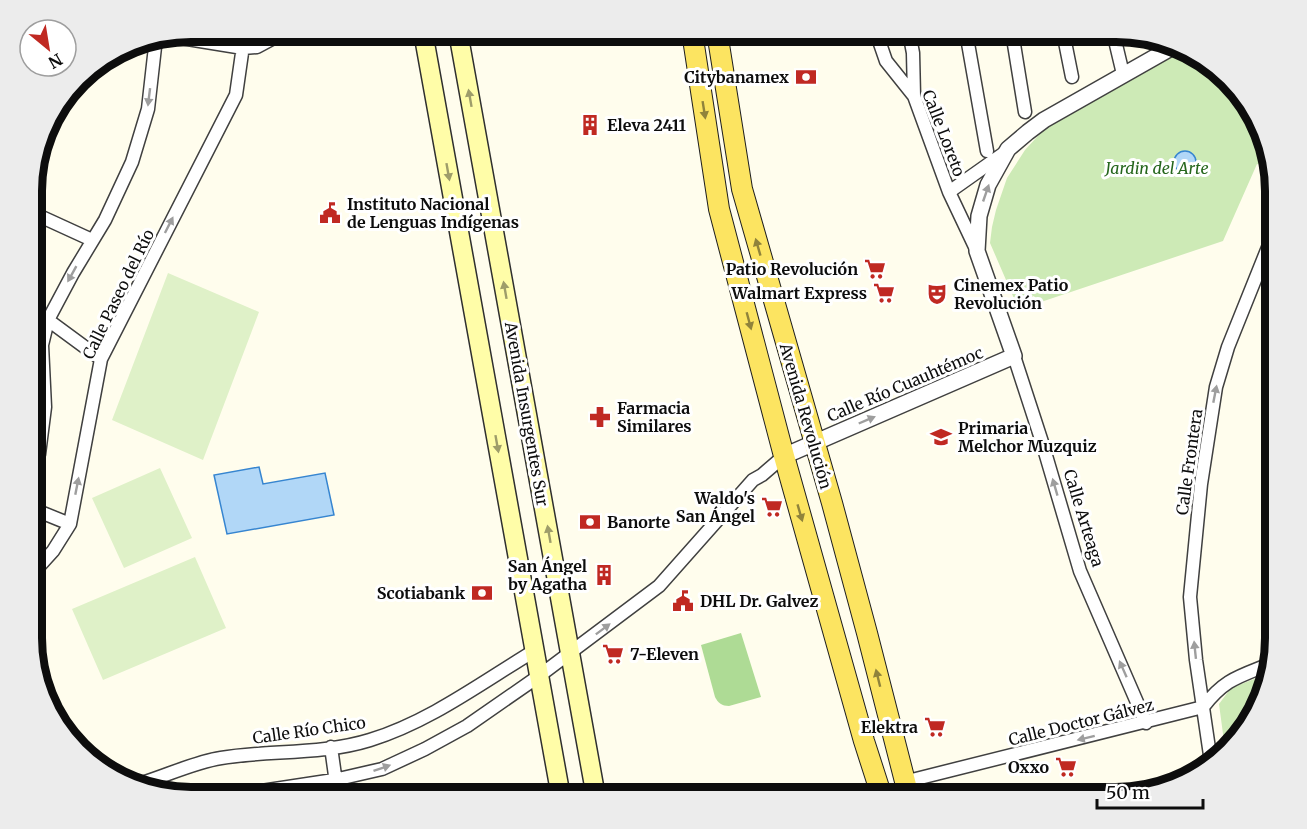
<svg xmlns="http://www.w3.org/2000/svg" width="1307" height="829" font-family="Merriweather,serif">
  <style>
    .green { fill: #cdeab6 }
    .forest { fill: #aedb95 }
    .pitch { fill: #dff1c8 }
    .water { fill: #b1d7f7; stroke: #3685d0; stroke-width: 1.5 }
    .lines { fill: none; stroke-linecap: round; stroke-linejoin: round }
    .minor-casing { stroke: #404040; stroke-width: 15 }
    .tertiary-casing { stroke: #404040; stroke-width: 18 }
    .secondary-casing { stroke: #2f2f2f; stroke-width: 21 }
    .primary-casing { stroke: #1e1e1e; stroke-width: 22 }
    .minor { stroke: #fff; stroke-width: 12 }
    .tertiary { stroke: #fff; stroke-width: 15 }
    .secondary { stroke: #fffda8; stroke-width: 18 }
    .primary { stroke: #fce461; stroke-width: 20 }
    .oneway { fill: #9e9e9e }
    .oneway2 { fill: #9e9d6a }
    .oneway3 { fill: #90833b }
    .labels { text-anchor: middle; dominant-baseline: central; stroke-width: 6; stroke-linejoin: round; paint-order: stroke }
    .poi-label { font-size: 16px; font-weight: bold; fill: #0d0d0d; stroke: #fff; text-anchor: end }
    .street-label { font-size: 16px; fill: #0d0d0d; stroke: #fff }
    .park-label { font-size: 16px; font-style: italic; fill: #25661c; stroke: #fff }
    .rim { fill: none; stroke: #0d0d0d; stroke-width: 8 }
  </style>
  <rect width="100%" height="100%" fill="#fffded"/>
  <path class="green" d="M1180,51L1204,58L1238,95L1254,123L1258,125L1272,169L1257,164L1223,241L1038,303L1034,296L1016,303L990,243L992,227L996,210L1007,178L1025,150L1048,125Z
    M1267,674L1249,726L1225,749L1219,704L1231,688Z
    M606,783L644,797H608Z"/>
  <path class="forest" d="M741,633L761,697L729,706C722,706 718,703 715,697L701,645Z"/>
  <path class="pitch" d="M168,273L259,312L203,460L112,420Z
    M160,468L192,538L124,568L92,498Z
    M195,557L226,628L103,680L72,609Z"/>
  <path class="water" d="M1174 162a11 11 0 1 1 22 0a11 11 0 1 1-22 0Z
    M259,467L263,484L325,473L334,515L227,534L214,475Z"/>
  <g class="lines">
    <defs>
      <path id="minor" d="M876,32L886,61L914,96L949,192L976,249
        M909,32L913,53L914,96
        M966,32L987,151
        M1012,32L1025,112
        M1063,32L1072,77
        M1113,32L1123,74
        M169,36L243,48L257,47L285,32
        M949,192L1007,151
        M33,213L92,240
        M48,320L101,359
        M1014,356L1042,442L1080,571L1146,723
        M33,478L39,454L45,407L42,345L48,320L73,273L105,220L132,162L148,109L156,38
        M33,509L70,524
        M33,573L53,551L70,524L101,359L236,95L245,32
        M331,747L338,797
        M1211,762L1196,660L1190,597L1201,484L1216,387L1228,347L1275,230
        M142,783C168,775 195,762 221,758C269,750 322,755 370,740C429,722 481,683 534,651
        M222,797L334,780L382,769L425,749L467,726L539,676L659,586L753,480L762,475L784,456
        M896,797L904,782L1203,707C1225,679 1238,677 1270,664"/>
      <path id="tertiary" d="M784,456L1014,356L977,251L979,216L988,185L1008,149L1028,132L1044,120L1171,48"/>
      <path id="secondary" d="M423,32L561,797
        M458,32L596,797"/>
      <path id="primary" d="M692,32L719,209L784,456L864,741L882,797
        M717,32L742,189L832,503L867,633L909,797"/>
    </defs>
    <use href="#minor" class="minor-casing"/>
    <use href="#tertiary" class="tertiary-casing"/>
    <use href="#secondary" class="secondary-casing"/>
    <use href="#primary" class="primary-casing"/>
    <use href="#minor" class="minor"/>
    <use href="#tertiary" class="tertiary"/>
    <use href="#secondary" class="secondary"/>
    <use href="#primary" class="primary"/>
  </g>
  <defs><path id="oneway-solid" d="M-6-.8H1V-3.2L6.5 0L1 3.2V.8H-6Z" transform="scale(1.5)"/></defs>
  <g class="oneway">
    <use href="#oneway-solid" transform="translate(149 97) rotate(97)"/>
    <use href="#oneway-solid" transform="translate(986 193) rotate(-71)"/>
    <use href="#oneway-solid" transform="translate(169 225) rotate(-63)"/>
    <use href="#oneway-solid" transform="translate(72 274) rotate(119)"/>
    <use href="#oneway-solid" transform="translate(1215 394) rotate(-79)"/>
    <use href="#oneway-solid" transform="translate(867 420) rotate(-23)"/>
    <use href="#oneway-solid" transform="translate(77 486) rotate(-79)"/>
    <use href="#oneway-solid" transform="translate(1055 487) rotate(-106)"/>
    <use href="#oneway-solid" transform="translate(603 629) rotate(-37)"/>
    <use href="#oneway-solid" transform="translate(1195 650) rotate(-96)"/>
    <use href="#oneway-solid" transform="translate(1123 669) rotate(-114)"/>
    <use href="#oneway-solid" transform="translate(1086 738) rotate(166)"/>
    <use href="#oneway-solid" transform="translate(382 768) rotate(-19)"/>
  </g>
  <g class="oneway2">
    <use href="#oneway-solid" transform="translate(470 98) rotate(-100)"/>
    <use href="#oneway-solid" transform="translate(448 172) rotate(80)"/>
    <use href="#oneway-solid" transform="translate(505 290) rotate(-100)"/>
    <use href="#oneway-solid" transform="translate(497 444) rotate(80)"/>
    <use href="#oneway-solid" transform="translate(549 534) rotate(-100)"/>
  </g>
  <g class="oneway3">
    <use href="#oneway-solid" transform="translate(704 110) rotate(81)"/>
    <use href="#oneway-solid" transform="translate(758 247) rotate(-106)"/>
    <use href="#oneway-solid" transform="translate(749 321) rotate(75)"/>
    <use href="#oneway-solid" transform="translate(800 513) rotate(74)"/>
    <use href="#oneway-solid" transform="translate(878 678) rotate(-104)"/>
  </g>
  <defs>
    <symbol id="bank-bare" viewBox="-9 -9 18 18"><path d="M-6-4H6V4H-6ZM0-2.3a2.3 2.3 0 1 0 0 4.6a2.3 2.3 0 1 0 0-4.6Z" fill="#c02922" stroke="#fff" stroke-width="2.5" paint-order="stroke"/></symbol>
    <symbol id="building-bare" viewBox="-9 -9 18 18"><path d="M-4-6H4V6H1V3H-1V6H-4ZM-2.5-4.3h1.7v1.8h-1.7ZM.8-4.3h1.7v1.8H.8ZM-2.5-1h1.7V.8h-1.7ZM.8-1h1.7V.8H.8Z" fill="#c02922" stroke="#fff" stroke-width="2.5" paint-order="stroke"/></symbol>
    <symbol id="civic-bare" viewBox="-9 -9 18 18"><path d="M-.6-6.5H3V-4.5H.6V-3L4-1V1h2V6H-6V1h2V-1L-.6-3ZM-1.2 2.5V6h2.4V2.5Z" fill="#c02922" stroke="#fff" stroke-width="2.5" paint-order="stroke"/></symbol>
    <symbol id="supermarket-bare" viewBox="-9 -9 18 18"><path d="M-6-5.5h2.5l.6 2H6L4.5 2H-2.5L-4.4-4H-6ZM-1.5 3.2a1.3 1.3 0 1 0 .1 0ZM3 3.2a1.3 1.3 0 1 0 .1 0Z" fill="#c02922" stroke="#fff" stroke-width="2.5" paint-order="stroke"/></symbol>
    <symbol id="theatre-bare" viewBox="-9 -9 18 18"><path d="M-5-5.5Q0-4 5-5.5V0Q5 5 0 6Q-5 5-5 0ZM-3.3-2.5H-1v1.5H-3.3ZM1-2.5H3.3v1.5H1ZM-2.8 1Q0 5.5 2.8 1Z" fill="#c02922" stroke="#fff" stroke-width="2.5" paint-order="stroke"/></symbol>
    <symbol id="pharmacy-bare" viewBox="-9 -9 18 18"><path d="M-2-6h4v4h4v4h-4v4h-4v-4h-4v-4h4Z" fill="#c02922" stroke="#fff" stroke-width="2.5" paint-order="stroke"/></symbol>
    <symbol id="school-bare" viewBox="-9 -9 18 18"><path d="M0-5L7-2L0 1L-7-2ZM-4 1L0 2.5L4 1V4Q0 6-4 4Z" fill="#c02922" stroke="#fff" stroke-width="2.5" paint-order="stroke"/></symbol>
  </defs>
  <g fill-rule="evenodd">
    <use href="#bank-bare" x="791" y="62" width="30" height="30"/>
    <use href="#building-bare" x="575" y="110" width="30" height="30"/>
    <use href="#civic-bare" x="315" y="198" width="30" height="30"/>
    <use href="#supermarket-bare" x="860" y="254" width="30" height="30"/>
    <use href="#supermarket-bare" x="869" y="278" width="30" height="30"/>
    <use href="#theatre-bare" x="922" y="279" width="30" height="30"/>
    <use href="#pharmacy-bare" x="585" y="402" width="30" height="30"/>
    <use href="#school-bare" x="926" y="422" width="30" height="30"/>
    <use href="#supermarket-bare" x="757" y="492" width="30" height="30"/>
    <use href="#bank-bare" x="575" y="507" width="30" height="30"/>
    <use href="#building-bare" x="589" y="560" width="30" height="30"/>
    <use href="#bank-bare" x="467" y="578" width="30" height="30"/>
    <use href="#civic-bare" x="668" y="586" width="30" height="30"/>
    <use href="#supermarket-bare" x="598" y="639" width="30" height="30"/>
    <use href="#supermarket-bare" x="920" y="712" width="30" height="30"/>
    <use href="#supermarket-bare" x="1051" y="752" width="30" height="30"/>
  </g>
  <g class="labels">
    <g class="poi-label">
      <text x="789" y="77">Citybanamex</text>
      <text x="607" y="125" text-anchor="start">Eleva 2411</text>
      <text x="347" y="204" text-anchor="start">Instituto Nacional<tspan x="347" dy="18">de Lenguas Indígenas</tspan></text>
      <text x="858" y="269">Patio Revolución</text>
      <text x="954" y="285" text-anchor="start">Cinemex Patio<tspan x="954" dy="18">Revolución</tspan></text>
      <text x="867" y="293">Walmart Express</text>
      <text x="617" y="408" text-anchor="start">Farmacia<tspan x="617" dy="18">Similares</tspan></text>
      <text x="958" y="428" text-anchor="start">Primaria<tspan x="958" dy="18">Melchor Muzquiz</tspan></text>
      <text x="755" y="498">Waldo's<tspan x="755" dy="18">San Ángel</tspan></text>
      <text x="607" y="522" text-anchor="start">Banorte</text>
      <text x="587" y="566">San Ángel<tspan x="587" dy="18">by Agatha</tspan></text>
      <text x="465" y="593">Scotiabank</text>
      <text x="700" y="601" text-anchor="start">DHL Dr. Galvez</text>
      <text x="630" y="654" text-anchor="start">7-Eleven</text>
      <text x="918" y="727">Elektra</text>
      <text x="1049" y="767">Oxxo</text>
    </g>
    <g class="street-label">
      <text transform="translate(944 133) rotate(69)">Calle Loreto</text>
      <text transform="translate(118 294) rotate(-64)">Calle Paseo del Río</text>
      <text transform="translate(905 384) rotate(-23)">Calle Río Cuauhtémoc</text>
      <text transform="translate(527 414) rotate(80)">Avenida Insurgentes Sur</text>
      <text transform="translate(806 416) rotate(74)">Avenida Revolución</text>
      <text transform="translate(1189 462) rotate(-82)">Calle Frontera</text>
      <text transform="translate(1084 518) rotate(73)">Calle Arteaga</text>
      <text transform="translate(1081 722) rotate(-14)">Calle Doctor Gálvez</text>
      <text transform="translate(309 730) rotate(-8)">Calle Río Chico</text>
    </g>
    <g class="park-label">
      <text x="1157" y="168">Jardin del Arte</text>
    </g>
  </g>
  <path d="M0 0H1307V829H0ZM191 42H1116A149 149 0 0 1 1265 191V638A149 149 0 0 1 1116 787H191A149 149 0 0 1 42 638V191A149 149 0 0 1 191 42Z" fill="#ececec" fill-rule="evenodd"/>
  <path class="rim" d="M191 42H1116A149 149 0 0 1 1265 191V638A149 149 0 0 1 1116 787H191A149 149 0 0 1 42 638V191A149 149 0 0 1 191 42Z"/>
  <g transform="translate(48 48) rotate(150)"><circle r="28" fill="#ffffff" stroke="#9e9e9e" stroke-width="1.5"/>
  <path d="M0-4.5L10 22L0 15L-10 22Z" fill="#c02922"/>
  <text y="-9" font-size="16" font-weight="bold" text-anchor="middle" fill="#0d0d0d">N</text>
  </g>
  <path d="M1097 799v9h106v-9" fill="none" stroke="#0d0d0d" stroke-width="3"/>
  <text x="1106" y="799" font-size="18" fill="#0d0d0d" stroke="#ffffff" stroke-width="4.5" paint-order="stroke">50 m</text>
</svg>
